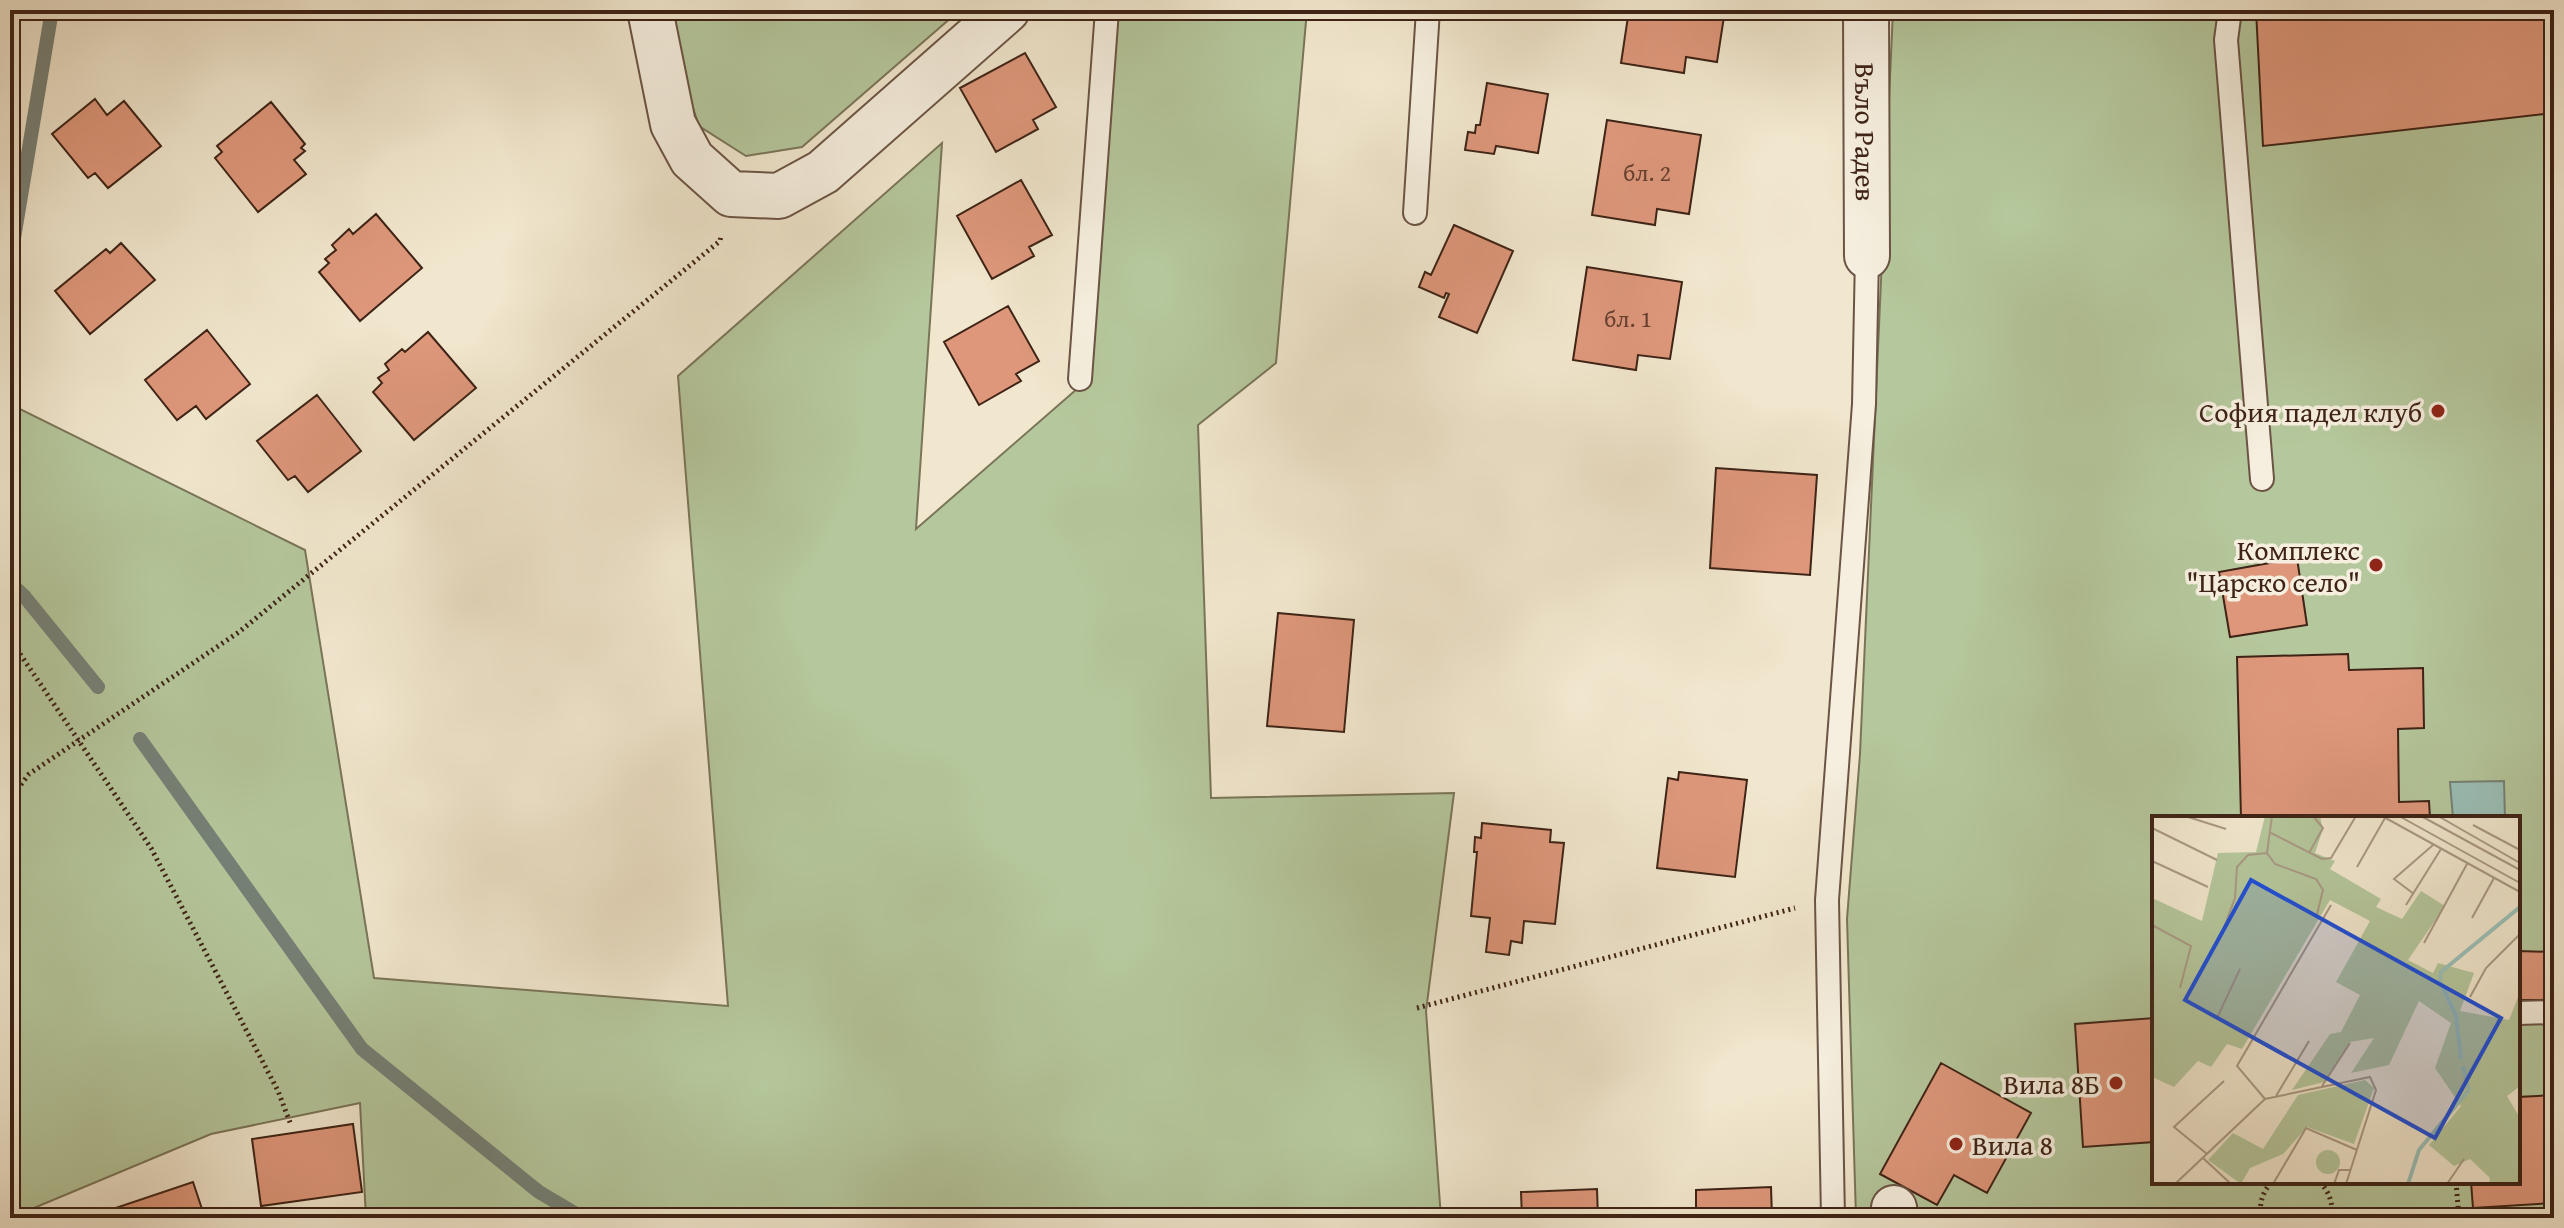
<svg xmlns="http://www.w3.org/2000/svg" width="2564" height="1228" font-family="'Gentium Book Plus',serif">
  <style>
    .green { fill: #b5c79c; stroke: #7a7559; stroke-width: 2; fill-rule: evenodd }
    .water { fill: #9bc0b8; stroke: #768177; stroke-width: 2 }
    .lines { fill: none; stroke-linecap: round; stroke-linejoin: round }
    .stream { stroke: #768177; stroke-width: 14 }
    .building { fill: #de977b; stroke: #3e2316; stroke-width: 2 }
    .service-casing { stroke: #6b5444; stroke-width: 26 }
    .minor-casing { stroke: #6b5444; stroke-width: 48 }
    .path { stroke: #3e2316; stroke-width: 5; stroke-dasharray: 2 4; stroke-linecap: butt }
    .service { stroke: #f6efdf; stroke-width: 22 }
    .minor { stroke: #f6efdf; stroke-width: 44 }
    .poi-dot { fill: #8f2418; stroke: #f6efdf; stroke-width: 3 }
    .labels { text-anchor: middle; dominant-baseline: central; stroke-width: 7; stroke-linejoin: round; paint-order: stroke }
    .number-label { font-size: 24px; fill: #66402f }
    .street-label { font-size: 28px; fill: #3e2316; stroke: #f6efdf }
    .poi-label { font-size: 28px; fill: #3e2316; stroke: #f6efdf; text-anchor: end }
    .inset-river { fill: none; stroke: #9bc0b8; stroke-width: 4 }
    .inset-road { fill: none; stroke: #a99984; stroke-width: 2 }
    .view { fill: #1d4ed8; fill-opacity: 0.15; stroke: #1d4ed8; stroke-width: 4 }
    .inset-edge { fill: none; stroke: #3e2316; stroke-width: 4 }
  </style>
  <rect width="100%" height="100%" fill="#f1e7ce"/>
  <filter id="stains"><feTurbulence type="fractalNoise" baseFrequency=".0025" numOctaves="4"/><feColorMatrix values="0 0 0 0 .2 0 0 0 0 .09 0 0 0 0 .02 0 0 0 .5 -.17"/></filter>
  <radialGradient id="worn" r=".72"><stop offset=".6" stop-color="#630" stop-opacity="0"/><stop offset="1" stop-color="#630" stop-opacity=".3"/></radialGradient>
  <path class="green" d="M668,10H960L802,147L746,156L699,126L673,49Z
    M1109,10H1307L1276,363L1198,425L1211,798L1454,793L1426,1011L1441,1218H366L360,1103L211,1134L10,1218V404L305,550L374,978L728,1006L678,376L942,143L916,529L1085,382Z
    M1893,10H2554V1218H1856L1847,919L1860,754ZM2154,818H2518V1182H2154Z"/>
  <path class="water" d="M2504,781L2505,818H2453L2450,782Z"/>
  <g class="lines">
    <path class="stream" d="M10,262L52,10
      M10,583L24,596L98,687
      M140,739L362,1049L539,1192L583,1218"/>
  </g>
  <path class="building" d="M1629,10H1725L1717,62L1686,57L1684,73L1621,63Z
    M2256,10H2554V113L2263,146Z
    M1025,53L1056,107L1033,120L1038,129L996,152L960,88Z
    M1487,83L1548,94L1538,153L1496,146L1494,154L1465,150L1468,132L1475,133L1476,125H1480Z
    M95,99L107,115L124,101L161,146L108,188L95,173L88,178L52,134Z
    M271,102L305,144L301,148L305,151L294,160L306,174L258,212L215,158L222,152L217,146Z
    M1607,120L1701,135L1689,214L1657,209L1655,225L1592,215Z
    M1021,180L1052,235L1029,247L1034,256L992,279L957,216Z
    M376,214L422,268L360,321L319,272L329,263L325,259L336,250L332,245L349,229L353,234Z
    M1454,225L1513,251L1477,333L1439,317L1449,294L1446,293L1444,298L1419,287L1425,272L1431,275Z
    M121,243L155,280L90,334L55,291L106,249L110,253Z
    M1587,267L1682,282L1670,359L1638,355L1636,370L1573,360Z
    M1008,306L1039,361L1016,374L1021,381L979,405L944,342Z
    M207,330L250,384L206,419L196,406L177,420L145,380Z
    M428,332L476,388L414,440L373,392L382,383L378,378L389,370L385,364L402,349L405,352Z
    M317,395L361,451L308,492L295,476L288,480L257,441Z
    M1716,468L1817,475L1810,575L1710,568Z
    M2297,558L2307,625L2230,637L2219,572Z
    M1278,613L1354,620L1344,732L1267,726Z
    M2348,654L2349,670L2423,668L2424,728L2398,729L2399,802L2429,801L2430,818H2241L2237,657Z
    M1679,772L1747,780L1735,877L1657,868L1668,778L1678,780Z
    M1482,823L1551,830L1550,842L1564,843L1555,924L1524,921L1522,943L1511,941L1509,955L1486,952L1490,918L1471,916L1477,852H1474L1475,837L1481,838Z
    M2518,951L2554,952L2553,1000H2518Z
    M2154,1018V1142L2083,1147L2075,1024Z
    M1941,1063L2031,1113L1987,1193L1954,1175L1937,1205L1880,1174Z
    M2554,1095V1203L2473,1208L2471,1182H2518V1097Z
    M353,1124L362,1192L261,1206L252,1139Z
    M193,1182L205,1218H86Z
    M1771,1187L1772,1218H1696V1190Z
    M1597,1189L1598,1218H1522L1521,1192Z"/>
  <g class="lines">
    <defs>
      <path id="service" d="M2230,10L2226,40L2262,479
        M1415,213L1428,10
        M1080,379L1107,10
        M2518,1013L2554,1012
        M1833,1218L1827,900L1864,404L1867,256"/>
      <g id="minor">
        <path d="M650,10L673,124L692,159L731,194L779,196L823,172L1007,10"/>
        <path id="s1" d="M1866,10L1867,256"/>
        <path d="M1894,1208L1896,1218"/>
      </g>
    </defs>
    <use href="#service" class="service-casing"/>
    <use href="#minor" class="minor-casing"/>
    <path class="path" d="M10,639L151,848L278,1091L291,1125
      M10,799L29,774L239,632L720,241L721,235
      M1417,1008L1795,908
      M2320,1182C2329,1192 2334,1204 2331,1218
      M2456,1182L2459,1218
      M2333,1210L2554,1213
      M2261,1218C2259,1204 2262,1192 2272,1182"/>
    <use href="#service" class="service"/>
    <use href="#minor" class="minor"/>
  </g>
  <g class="poi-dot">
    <circle cx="2438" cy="411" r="8"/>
    <circle cx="2376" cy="565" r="8"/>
    <circle cx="2116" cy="1083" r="8"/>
    <circle cx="1956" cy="1144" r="8"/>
  </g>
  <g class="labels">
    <g class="number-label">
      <text x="1647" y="172">бл. 2</text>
      <text x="1628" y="318">бл. 1</text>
    </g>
    <g class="street-label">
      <text stroke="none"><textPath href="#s1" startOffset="122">Въло Радев</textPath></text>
    </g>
    <g class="poi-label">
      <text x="2422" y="411">София падел клуб</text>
      <text x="2360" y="549">Комплекс<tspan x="2360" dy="32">"Царско село"</tspan></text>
      <text x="2100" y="1083">Вила 8Б</text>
      <text x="1972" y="1144" text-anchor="start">Вила 8</text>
    </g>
  </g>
  <g transform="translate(2152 816)">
    <rect width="368" height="368" fill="#f1e7ce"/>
    <path d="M113,0H168L171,13L163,37L183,45L178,53L229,83L224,91L250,103L269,75L293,90L256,144L281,157L286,147L322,157L308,195L357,204L368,176V270L355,280L368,302V368H337L338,362L318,343L302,350L277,329L309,290L283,252L299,207L267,185L237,249L199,257L222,222L198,226L172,266L140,274L178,218L189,216L208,179L184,166L218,105L178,84L90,233L75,228L59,251L46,245L22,271L0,261V82L50,105L66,37L104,36ZM213,264L222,272L202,328L155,311L131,338L98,352L89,368L56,344L81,317L111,333L146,279ZM164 346a12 12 0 1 1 24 0a12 12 0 1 1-24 0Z" fill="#b5c79c"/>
    <path class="inset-river" d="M309,243L304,200L288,165L289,156L368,91M256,368L267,334L317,274L311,250"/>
    <path class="inset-road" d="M33,0L74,13M120,0L115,37L123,48L164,63L171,74L164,102M230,0L368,76M247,0L368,67M269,0L368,54M286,0L368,47M321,9L368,34M0,12L65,44M117,16L170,43L179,42L204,0M157,37L171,12L161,0M0,45L56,71M205,51L233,2M262,78L242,63L281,29M254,89L289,33M320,102L342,62M0,109L39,130L28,172M68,122L83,82L85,51L96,39L115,37M272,127L315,48M318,181L334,152L368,118M65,202L88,153M170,270L198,227M124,280L157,225M113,283L85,250L179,89M55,338L22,311L72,265M51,342L79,368M23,368L113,283L218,261L224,274L194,368M121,368L154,312L205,334M182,368L187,354H198M295,368L312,343"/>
    <path class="view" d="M99,64L349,202L283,322L33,184Z"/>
    <rect width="368" height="368" class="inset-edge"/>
  </g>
  <rect width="2564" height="1228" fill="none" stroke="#f1e7ce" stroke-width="40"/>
  <rect x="12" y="12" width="2540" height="1204" fill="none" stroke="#3e2316" stroke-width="4"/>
  <rect x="20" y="20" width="2524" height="1188" fill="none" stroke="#3e2316" stroke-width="2"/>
  <rect width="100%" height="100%" filter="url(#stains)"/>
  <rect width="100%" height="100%" fill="url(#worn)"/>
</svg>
